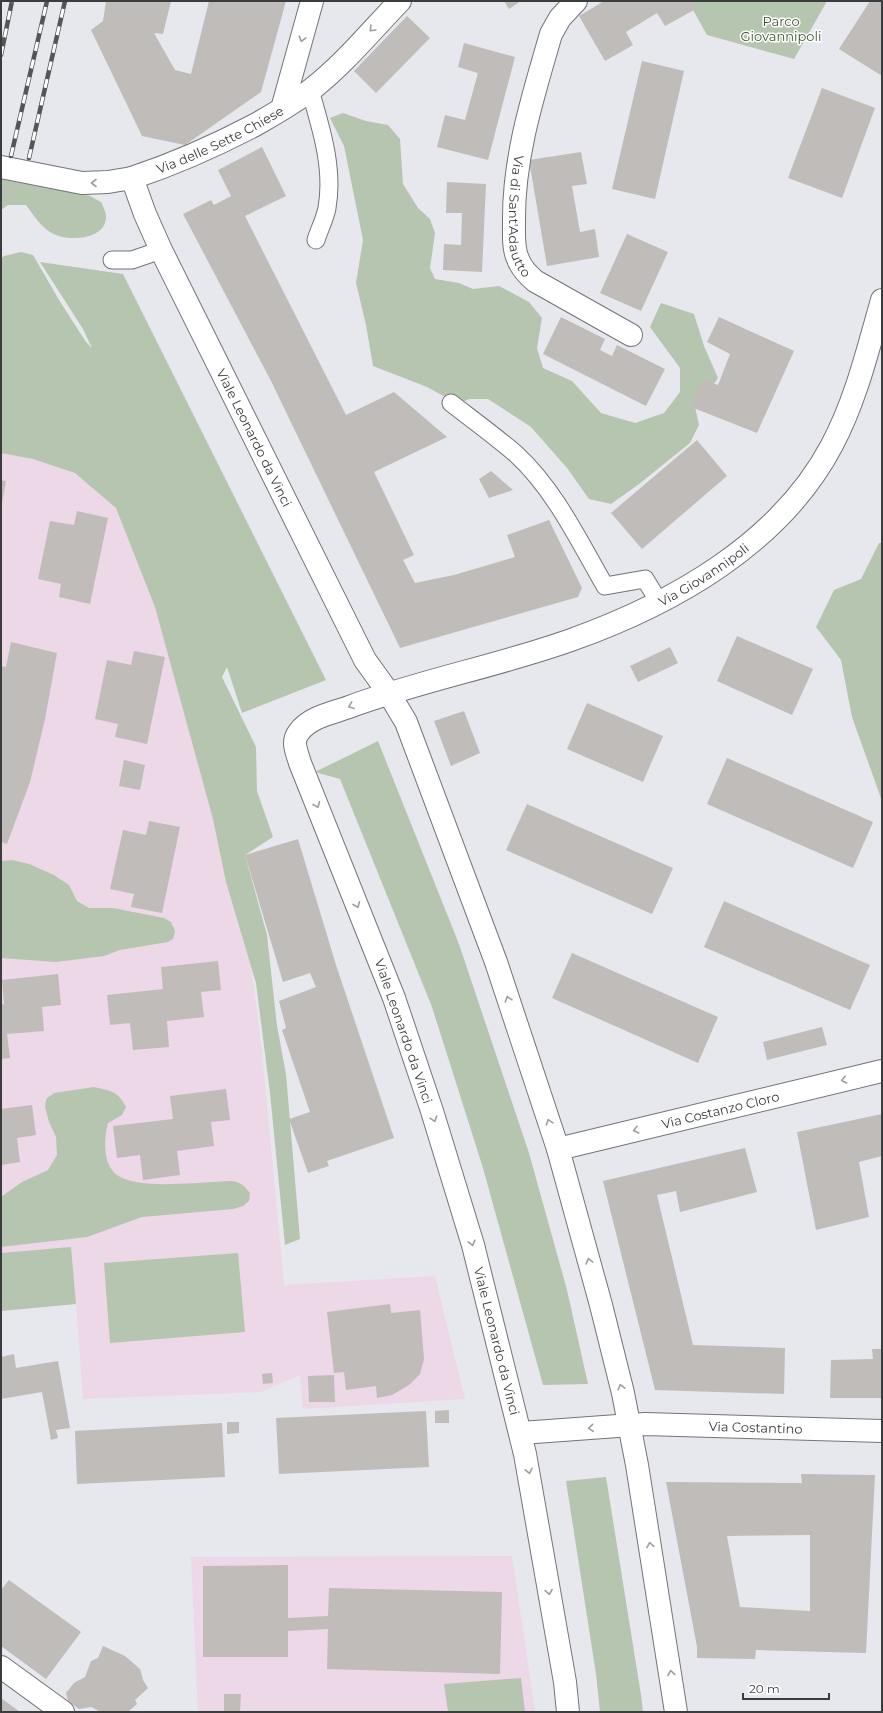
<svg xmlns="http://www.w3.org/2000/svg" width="883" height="1713" font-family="Montserrat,sans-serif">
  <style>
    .education { fill: #ecd8e7 }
    .green { fill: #b6c5af }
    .building { fill: #c0bcb9; fill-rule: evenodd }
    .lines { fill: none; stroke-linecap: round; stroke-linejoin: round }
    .lane-casing { stroke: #727478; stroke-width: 19 }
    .street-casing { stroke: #727478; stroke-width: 24 }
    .secondary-casing { stroke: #727478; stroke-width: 24 }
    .lane { stroke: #fff; stroke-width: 17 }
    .street { stroke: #fff; stroke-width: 22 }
    .secondary { stroke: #fff; stroke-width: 22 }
    .rail-casing { stroke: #545558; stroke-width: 4.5 }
    .rail { stroke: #fff; stroke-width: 3; stroke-dasharray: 9; stroke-linecap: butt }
    .oneway { stroke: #9d9e9e }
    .labels { text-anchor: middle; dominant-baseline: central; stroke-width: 3; stroke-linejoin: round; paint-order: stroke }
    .park-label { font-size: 13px; fill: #3c562e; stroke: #fff }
    .street-label { font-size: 13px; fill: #3b3c3e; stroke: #fff }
  </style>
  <rect width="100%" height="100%" fill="#e6e8ed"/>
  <path class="education" d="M1,340L82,367L220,721L262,1052L284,1285L435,1276L465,1399L303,1409L300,1375L261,1392L83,1399L76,1304L1,1311Z
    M512,1556L535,1712H198L191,1557Z"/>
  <path class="green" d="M688,1H827L794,59L707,35Z
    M343,113L366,121L388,125L400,139L403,184L418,208L430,219L435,233L430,268L435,279L459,283L473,289L499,286L529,302L542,318L537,348L543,368L572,381L601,413L635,423L664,413L680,392V368L650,327L661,303L694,314L704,346L718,378L711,388L694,402L699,425L690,443L639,484L611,504L589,499L567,468L531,427L488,399H469L458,404L427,387L373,366L366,325L356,283L363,240L344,146L330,118Z
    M1,177L90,196L101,202C103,206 106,212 106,217C106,238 74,241 59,236C44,232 34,216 26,205H8L1,210Z
    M21,252L33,255L59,300L86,342L92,348L83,329L40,262L123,274L326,680L242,713L227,667L222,677L256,747L257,791L273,837L245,855L267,935L277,1026L286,1074L300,1239L285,1245L270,1093L256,983L226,882L213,819L155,607L116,508L75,473L33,459L1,453V259L4,256Z
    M879,543H882V801L852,717L841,660L816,627L834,590L861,579Z
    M378,741L459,944L529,1153L567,1290L588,1384L543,1385L483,1168L432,1007L340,779L315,772Z
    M12,860L29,864L54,875L69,885L77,901L89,908H113L164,918L171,922L175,931L173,939L168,942L120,950L104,956L56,962L1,958V861Z
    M94,1087C111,1091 118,1091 126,1107L122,1115L108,1123C104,1138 102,1164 117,1175C136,1189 190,1183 214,1182C221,1182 230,1180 236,1182C242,1183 246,1188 250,1193L249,1201L243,1206L233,1209L142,1217L87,1237L1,1247V1197L22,1182L48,1170L57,1155L56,1137L49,1122L45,1107L46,1099L54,1093Z
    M71,1247L76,1304L1,1311V1253Z
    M238,1253L245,1332L110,1343L104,1263Z
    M606,1477L641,1695L643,1712H600L596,1674L566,1481Z
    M521,1678L525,1712H448L444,1684Z"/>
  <path class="building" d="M106,1H171L163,34L154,33L175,70L191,74L209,1H286L261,92L185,145L142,136L91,30L103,21Z
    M504,1H521L509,9Z
    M604,1H689L694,10L665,26L657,13L626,32L633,45L605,61L579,16Z
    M870,1H882V76L839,49Z
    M407,16L430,38L376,93L354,71Z
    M464,43L515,57L488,160L437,147L445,115L465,120L478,73L458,67Z
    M642,61L684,71L655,199L612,189Z
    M822,88L875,108L842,198L788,178Z
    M262,147L286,196L245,216L346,415L394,392L447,437L374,472L414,555L403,560L415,583L454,575L515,557L507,535L549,520L582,588L578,597L400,648L271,381L183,214L211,200L214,205L231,196L218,170Z
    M581,152L587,184L572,186L580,232L595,229L599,257L547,266L529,160Z
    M447,182L486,184L482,272L443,270L444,244L461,245L462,213H446Z
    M627,234L668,252L641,311L600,293Z
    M561,317L605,339L600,350L612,356L617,345L665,369L646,406L543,354Z
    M719,317L794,351L757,433L691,407L702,379L718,385L730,354L707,342Z
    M697,440L727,476L642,549L611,513Z
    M491,471L513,490L489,498L479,479Z
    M1,480L6,481L2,503H1Z
    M77,511L108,518L90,604L59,597L61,584L38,579L50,521L74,525Z
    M737,636L813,669L792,715L717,681Z
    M11,642L57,653L45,719L30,782L7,844L1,842V666L6,667Z
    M670,647L678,663L638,682L630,666Z
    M134,651L165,657L147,744L115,737L118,724L95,719L107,660L131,665Z
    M587,703L663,736L643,782L567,749Z
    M464,711L480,753L451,766L434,721Z
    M727,758L873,822L853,868L707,804Z
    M124,760L145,765L140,790L119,786Z
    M527,804L673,868L652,914L506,850Z
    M149,821L180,827L162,913L131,907L134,894L110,889L123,830L146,835Z
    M298,839L336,965L394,1138L327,1161L329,1166L308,1173L289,1119L310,1112L282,1030L286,1028L279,1001L316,987L310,973L283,982L245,855Z
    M724,901L870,965L850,1010L704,947Z
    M572,953L718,1017L698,1063L552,998Z
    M218,961L221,990L201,992L204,1017L167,1021L169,1047L133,1050L130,1023L110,1025L107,995L163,989L161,967Z
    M58,974L61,1005L42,1007L44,1031L7,1034L10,1058L1,1059V1005L4,1004L2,980Z
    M822,1027L827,1045L767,1060L763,1042Z
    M226,1089L230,1120L211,1122L214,1146L177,1151L180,1175L143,1180L140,1155L117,1158L113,1126L173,1119L170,1096Z
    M32,1105L36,1135L17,1138L20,1162L1,1165V1109Z
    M882,1114V1156L859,1162L869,1217L816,1230L797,1132Z
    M745,1148L757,1192L680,1212L676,1191L657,1195L693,1345L785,1348L784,1394L655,1390L603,1181Z
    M390,1304L391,1313L420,1310L424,1359L420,1374L409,1385L392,1395L377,1398L376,1386L346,1390L344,1372L334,1373L327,1312Z
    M872,1349H882V1398H830L831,1360L873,1359Z
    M14,1354L16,1368L58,1361L70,1428L56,1430L58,1438L51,1440L42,1392L1,1399V1357Z
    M272,1373L273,1383L263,1384L262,1374Z
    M334,1375L335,1402H309L308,1376Z
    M449,1410V1423H435V1411Z
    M426,1411L429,1467L279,1474L276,1418Z
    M227,1422H239V1433L227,1434Z
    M222,1423L225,1477L77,1484L75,1431Z
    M801,1474L875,1475L866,1653L756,1650L755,1659L697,1658V1647L666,1482L802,1483ZM810,1535V1611L740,1607L727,1536Z
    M288,1565V1618L328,1616L329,1588L502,1592L500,1674L327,1669L328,1629L288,1631V1657H203V1566Z
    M9,1580L81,1632L46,1679L1,1646V1590Z
    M103,1646L125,1656L140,1669L143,1680L148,1688L135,1700L137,1704L128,1712H101L91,1707L79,1709L68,1701L66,1693L74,1683L85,1677L91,1661L98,1658Z
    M224,1694H241L240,1712H224Z
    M1,1698L20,1712H1Z"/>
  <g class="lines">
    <defs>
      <path id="lane" d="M310,90C321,128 334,168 327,208C325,219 319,230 316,240
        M112,260H132L161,250
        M451,403C473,420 495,436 516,454C555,490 579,541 605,586L645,579L659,602"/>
      <g id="street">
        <path id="s1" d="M576,1L560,18L551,34C533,96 513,158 514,223C514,234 513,249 518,259C521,268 528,275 535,281L631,335"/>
        <path d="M282,109L312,1"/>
        <path id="s2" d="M132,178C177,163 213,147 255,125C274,114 294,103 312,89C344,64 371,31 400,1"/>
        <path id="s3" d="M558,1149L882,1071"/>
        <path id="s4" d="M521,1433L645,1424L882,1431"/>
        <path d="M1,1667L63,1712"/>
      </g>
      <g id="secondary">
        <path id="s5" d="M1,167L82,183L108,182L132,178L145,214L161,250L365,660L388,692L406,722L496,962L558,1149L601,1305L623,1393L637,1465L676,1712"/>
        <path id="s6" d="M568,1712L565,1682L525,1454L473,1245L432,1111L394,998L300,763C297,752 291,742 299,732C310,717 332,713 349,707C422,680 498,666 571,640C672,604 780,544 832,445C856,400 868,349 882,300"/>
      </g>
    </defs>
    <use href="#lane" class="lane-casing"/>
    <use href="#street" class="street-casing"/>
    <use href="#secondary" class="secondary-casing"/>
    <use href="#lane" class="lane"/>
    <use href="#street" class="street"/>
    <use href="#secondary" class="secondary"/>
    <defs>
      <path id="rail" d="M1,55L12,1
        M11,156L47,1
        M29,158L65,1"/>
    </defs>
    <use href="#rail" class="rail-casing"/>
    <use href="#rail" class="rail"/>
  </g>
  <defs><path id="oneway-chevron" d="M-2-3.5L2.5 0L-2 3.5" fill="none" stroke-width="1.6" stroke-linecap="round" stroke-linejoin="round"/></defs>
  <g class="oneway">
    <use href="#oneway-chevron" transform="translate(372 29) rotate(134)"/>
    <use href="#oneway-chevron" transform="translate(302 39) rotate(105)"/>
    <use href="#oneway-chevron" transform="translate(94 183) rotate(180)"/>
    <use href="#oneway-chevron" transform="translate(351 706) rotate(160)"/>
    <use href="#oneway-chevron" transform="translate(317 805) rotate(68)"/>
    <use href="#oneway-chevron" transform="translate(357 905) rotate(68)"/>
    <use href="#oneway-chevron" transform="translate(508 999) rotate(-108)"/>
    <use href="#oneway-chevron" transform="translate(844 1080) rotate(167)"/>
    <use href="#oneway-chevron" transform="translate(434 1119) rotate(73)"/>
    <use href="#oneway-chevron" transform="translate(549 1122) rotate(-108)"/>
    <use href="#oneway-chevron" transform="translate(636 1130) rotate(166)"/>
    <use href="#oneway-chevron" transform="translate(472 1243) rotate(75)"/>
    <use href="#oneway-chevron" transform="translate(589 1261) rotate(-105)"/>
    <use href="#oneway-chevron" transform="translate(621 1387) rotate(-104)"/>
    <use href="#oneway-chevron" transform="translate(591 1428) rotate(175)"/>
    <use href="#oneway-chevron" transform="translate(529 1471) rotate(78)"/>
    <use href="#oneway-chevron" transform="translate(650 1545) rotate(-99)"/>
    <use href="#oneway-chevron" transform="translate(549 1592) rotate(80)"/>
    <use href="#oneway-chevron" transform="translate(671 1673) rotate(-99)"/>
  </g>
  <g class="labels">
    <g class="park-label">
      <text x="781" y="21">Parco<tspan x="781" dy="15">Giovannipoli</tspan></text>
    </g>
    <g class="street-label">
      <text stroke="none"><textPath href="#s2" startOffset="96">Via delle Sette Chiese</textPath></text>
      <text stroke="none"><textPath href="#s1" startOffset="229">Via di Sant'Adautto</textPath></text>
      <text stroke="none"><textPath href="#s5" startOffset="420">Viale Leonardo da Vinci</textPath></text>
      <text stroke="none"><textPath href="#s6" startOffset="1459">Via Giovannipoli</textPath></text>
      <text transform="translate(404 1031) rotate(71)">Viale Leonardo da Vinci</text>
      <text stroke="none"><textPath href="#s3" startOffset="167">Via Costanzo Cloro</textPath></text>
      <text transform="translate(497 1341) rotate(76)">Viale Leonardo da Vinci</text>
      <text stroke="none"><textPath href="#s4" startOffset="235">Via Costantino</textPath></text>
    </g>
  </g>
  <rect width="883" height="1713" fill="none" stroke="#3b3c3e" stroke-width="4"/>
  <path d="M743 1693v6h86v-6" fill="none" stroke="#3b3c3e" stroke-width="2"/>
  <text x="749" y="1693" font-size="12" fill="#3b3c3e" stroke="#ffffff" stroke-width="3" paint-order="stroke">20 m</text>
</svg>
